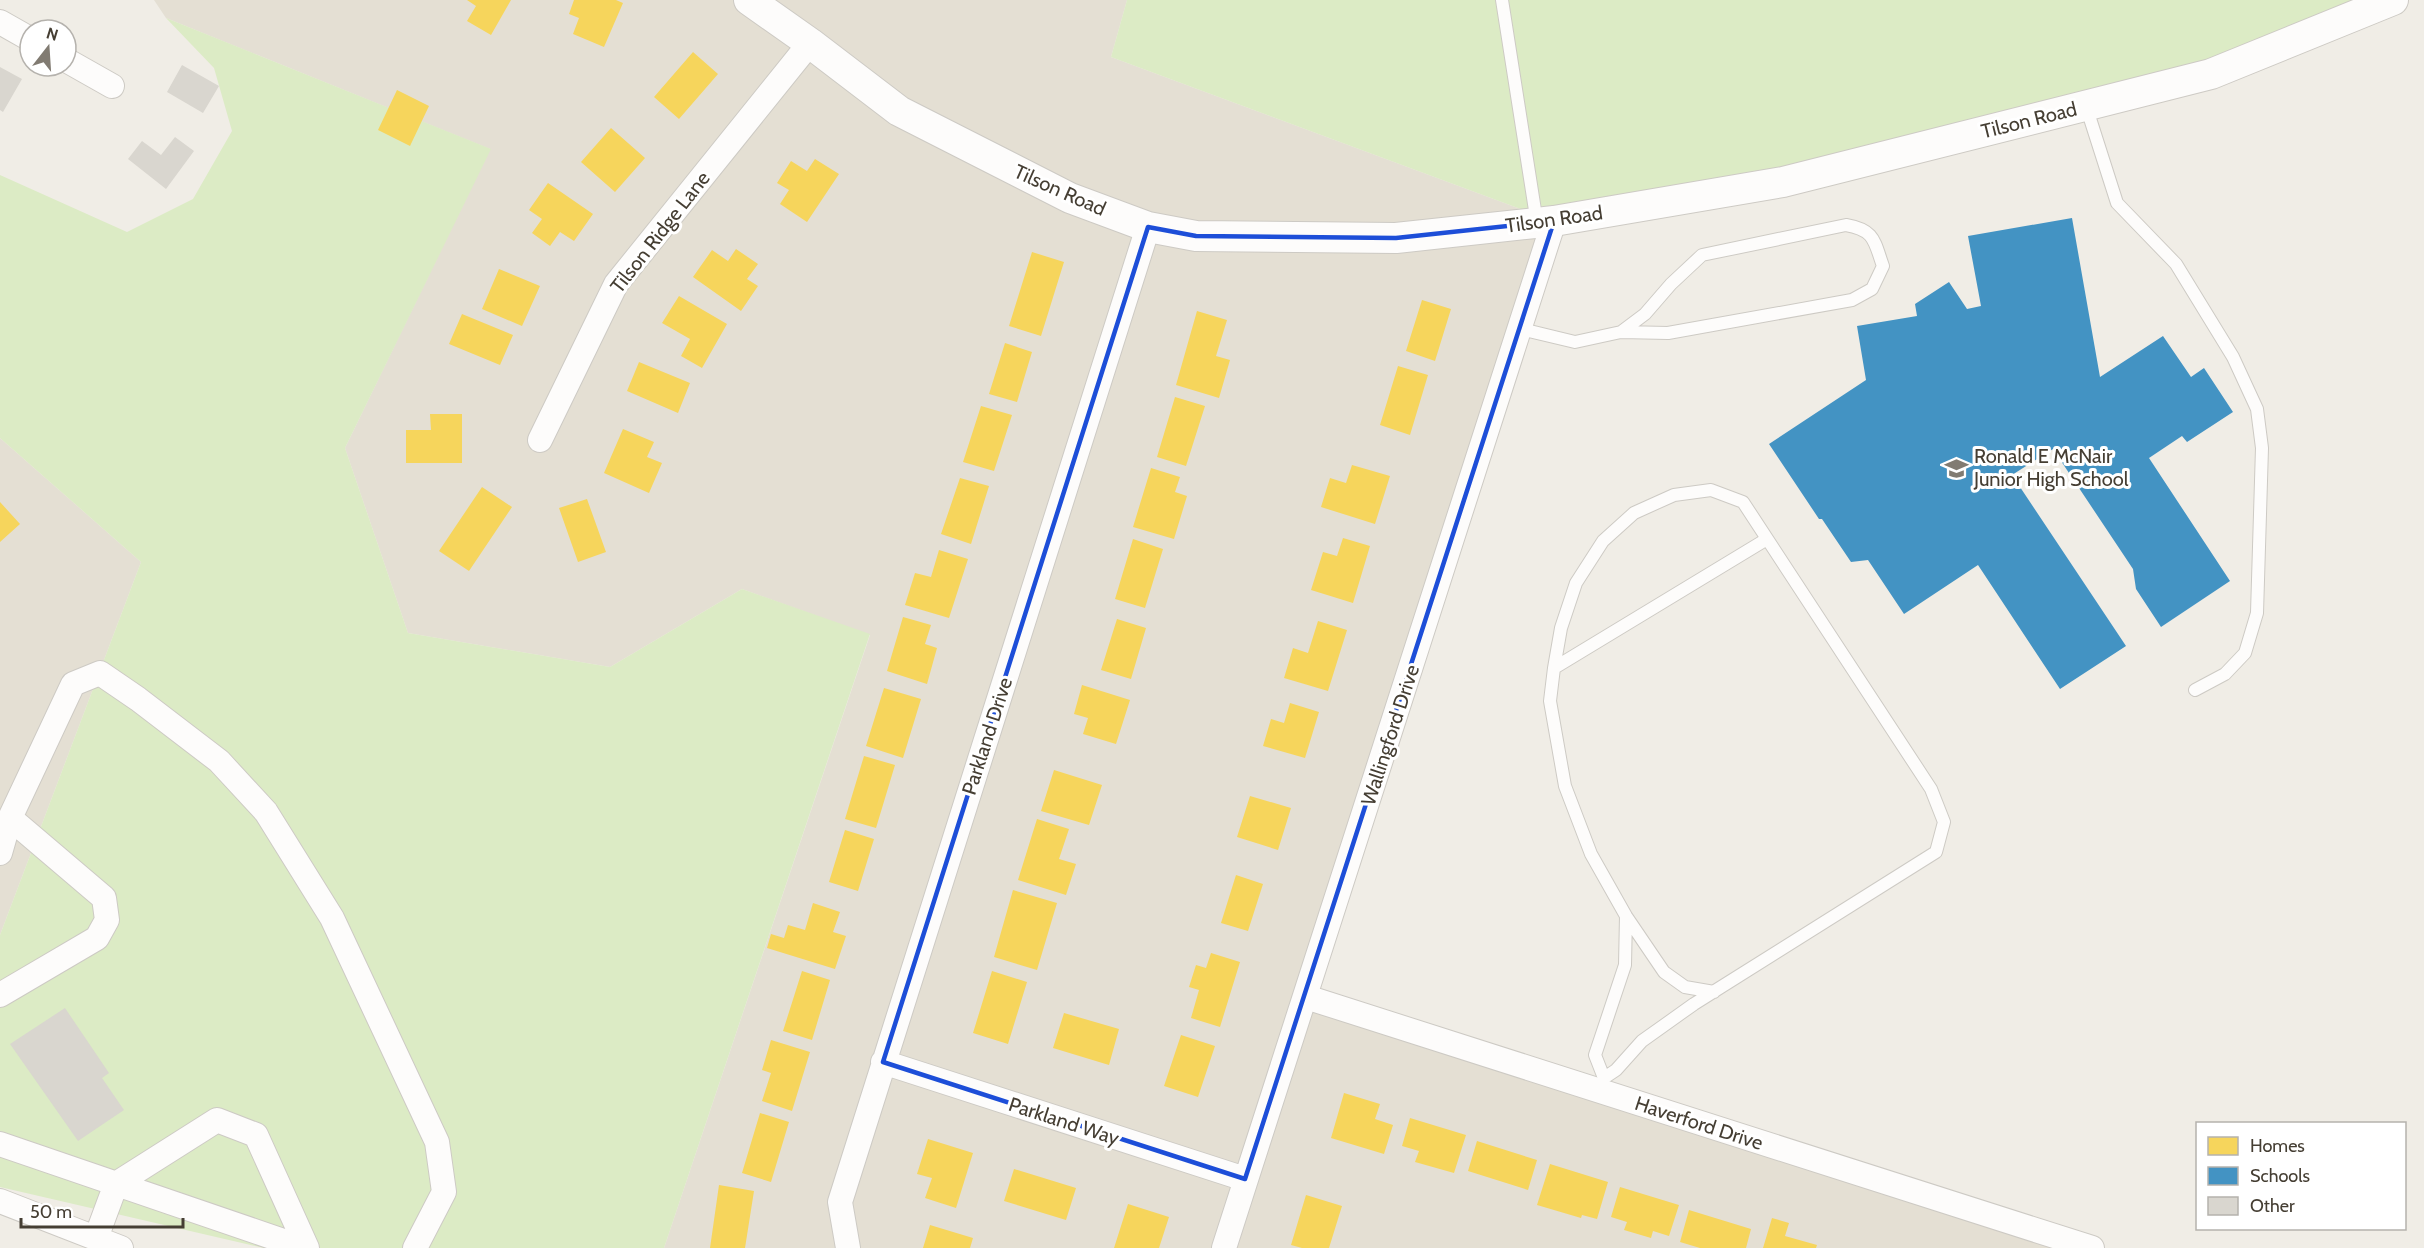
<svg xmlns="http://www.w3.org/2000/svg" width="2424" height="1248" font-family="Cabin,sans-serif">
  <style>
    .residential { fill: #e4dfd3 }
    .green { fill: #dcebc5 }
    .homes { fill: #f6d55c }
    .schools { fill: #4393c3 }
    .building { fill: #d9d6cf }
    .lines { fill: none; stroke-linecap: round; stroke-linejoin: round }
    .service-casing { stroke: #cdcac4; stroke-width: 14 }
    .minor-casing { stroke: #cdcac4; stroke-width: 26 }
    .tertiary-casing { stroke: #cdcac4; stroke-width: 32 }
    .service { stroke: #fdfcfb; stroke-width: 12 }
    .minor { stroke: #fdfcfb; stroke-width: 24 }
    .tertiary { stroke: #fdfcfb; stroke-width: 30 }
    .marked { fill: none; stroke: #1d4ed8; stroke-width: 4.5; stroke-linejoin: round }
    .labels { text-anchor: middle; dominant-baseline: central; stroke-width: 6; stroke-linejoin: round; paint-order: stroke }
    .street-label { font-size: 20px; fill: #453e33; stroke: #fff }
    .poi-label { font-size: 20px; fill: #453e33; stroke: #fff; text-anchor: start }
  </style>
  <rect width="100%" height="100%" fill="#f0ede6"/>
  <path class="residential" d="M154,0H1127L1111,57L1550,220L1299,1003L2103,1248H664L870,635L742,589L610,667L408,633L345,448L490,149L166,18Z
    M0,438L141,562L0,935Z"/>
  <path class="green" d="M1127,0H2369L2305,34L1990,146L1720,198L1550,220L1111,57Z
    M166,18L491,149L345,448L408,633L610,667L742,589L870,634L664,1248H264L0,1187V935L141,562L0,438V175L127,232L193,199L232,131L214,68Z"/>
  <path class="homes" d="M467,0H511L491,35L467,21L476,6Z
    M574,0H616L623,3L604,47L573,34L579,18L569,14Z
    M693,52L718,74L679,119L654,97Z
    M397,90L429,106L410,146L378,130Z
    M611,128L645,158L615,192L581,162Z
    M815,159L839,174L807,222L780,204L789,190L777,183L791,161L807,171Z
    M548,183L593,214L574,241L560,232L550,246L532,233L542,219L529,210Z
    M736,249L758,264L747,279L758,286L741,311L693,277L712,250L728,261Z
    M1032,252L1064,262L1041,336L1009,326Z
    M499,269L540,286L522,326L482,309Z
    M679,296L727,324L702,368L681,356L690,339L662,323Z
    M1422,300L1451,309L1435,361L1406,351Z
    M1197,311L1227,320L1216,356L1230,360L1219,398L1176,385Z
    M462,314L513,335L500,365L449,344Z
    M1005,343L1032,352L1017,402L989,394Z
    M639,362L690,383L678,413L627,391Z
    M1398,366L1428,375L1410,435L1380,425Z
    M1175,397L1205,406L1186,466L1157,457Z
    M981,406L1012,415L994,471L963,462Z
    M430,414H462V463H406V430H431Z
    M623,429L654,442L647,457L662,463L649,493L604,473Z
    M1352,465L1390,476L1375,524L1321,507L1330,478L1346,483Z
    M1151,468L1180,477L1175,492L1187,496L1174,539L1133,527Z
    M960,478L989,486L971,544L941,534Z
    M482,487L512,507L469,571L439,551Z
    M587,499L606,552L578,562L559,508Z
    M0,502L20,524L0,542Z
    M1343,538L1370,546L1353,603L1311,590L1323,552L1337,556Z
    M1133,539L1163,549L1145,608L1115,599Z
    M939,550L968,559L949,618L905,605L915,573L931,577Z
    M903,617L931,625L925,644L937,648L927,684L887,671Z
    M1117,619L1146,628L1131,679L1101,670Z
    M1318,621L1347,630L1328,691L1284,678L1293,648L1308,653Z
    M1082,685L1130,700L1116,744L1083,734L1088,718L1074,714Z
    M884,688L921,699L903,758L866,746Z
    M1290,703L1319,712L1305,758L1263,746L1271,719L1284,723Z
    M864,756L895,765L876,828L845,819Z
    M1054,770L1102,785L1089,825L1041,811Z
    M1250,796L1291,808L1278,850L1237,837Z
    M1037,819L1069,829L1059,859L1076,864L1066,895L1018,880Z
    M845,830L874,839L858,891L829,882Z
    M1236,875L1263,884L1248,931L1221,923Z
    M1013,890L1057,903L1037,970L994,957Z
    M813,903L840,912L833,932L846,936L835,969L767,948L771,934L784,938L788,925L805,930Z
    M1211,953L1240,962L1220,1027L1191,1018L1199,990L1189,987L1196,965L1206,968Z
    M802,971L830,980L812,1040L783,1031Z
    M992,971L1027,982L1008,1044L973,1033Z
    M1064,1013L1119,1029L1109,1065L1053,1048Z
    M1181,1035L1215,1046L1198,1097L1164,1086Z
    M771,1040L810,1052L792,1111L762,1101L771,1073L762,1070Z
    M1344,1093L1380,1104L1375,1119L1393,1125L1384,1154L1331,1138Z
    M760,1113L789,1122L771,1182L742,1173Z
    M1410,1118L1466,1135L1454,1173L1415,1162L1419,1151L1402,1146Z
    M928,1139L973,1153L956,1208L925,1198L932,1178L917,1174Z
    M1477,1141L1537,1160L1528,1190L1468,1171Z
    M1550,1164L1608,1182L1597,1219L1582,1215L1581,1218L1537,1205Z
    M1014,1169L1076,1188L1066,1220L1004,1201Z
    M719,1185L754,1191L745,1248H710Z
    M1620,1187L1679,1205L1669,1236L1653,1231L1651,1238L1624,1230L1627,1222L1611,1217Z
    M1306,1195L1342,1206L1329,1248H1302L1291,1245Z
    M1128,1204L1169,1217L1159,1248H1114Z
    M1689,1210L1751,1229L1746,1248H1700L1680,1242Z
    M1772,1218L1789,1223L1785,1236L1817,1245L1816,1248H1763Z
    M930,1225L973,1238L970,1248H923Z"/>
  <path class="schools" d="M2072,218L2100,377L2163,336L2191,377L2204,368L2233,412L2187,442L2182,436L2149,458L2230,581L2161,627L2136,589L2133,569L2053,449L2012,475L2126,646L2060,689L1978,565L1904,614L1868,560L1851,562L1822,519H1819L1769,444L1866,380L1857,326L1917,316L1915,304L1949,282L1967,309L1981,306L1968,236Z"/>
  <path class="building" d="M182,65L219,86L203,113L167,92Z
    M0,67L22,79L3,112L0,110Z
    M175,137L194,151L166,189L128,159L142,141L161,155Z
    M65,1008L109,1073L102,1078L124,1110L78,1141L10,1044Z"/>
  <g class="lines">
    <defs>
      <path id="service" d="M1502,0L1537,223
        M2086,106L2117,203L2176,264L2233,357L2257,409L2262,448L2257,613L2245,653L2225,674L2195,690
        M1521,329L1575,342L1621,332L1668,333L1852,300L1872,289L1883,266C1874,241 1875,230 1846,225L1702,255L1671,284L1645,314L1621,332
        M1554,668L1767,539
        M1604,1078L1616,1070L1642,1041L1694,1004L1936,852L1944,822L1931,789L1743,502L1711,490L1674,495L1634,513L1603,541L1576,583L1561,628L1554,668L1550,701L1565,786L1591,854L1626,916L1664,972L1685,987L1714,992
        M1602,1085L1604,1078L1595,1055L1625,965L1626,916"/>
      <path id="minor" d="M0,22L30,39
        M66,60L112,86
        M540,440L616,284L810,43
        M0,853L10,818
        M0,995L97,938L107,920L104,898L10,818L73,684L100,673L138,699L219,761L266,812L332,918L437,1142L444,1192L415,1248
        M1306,997L2092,1248
        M883,1062L1245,1179
        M0,1144L304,1248
        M0,1201L121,1248
        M96,1238L116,1184L217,1120L256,1135L307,1248
        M848,1248L840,1202L1148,227
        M1224,1248L1554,221"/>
      <path id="tertiary" d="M749,0L810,43L899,111L1070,198L1148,227L1196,236L1396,238L1554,221L1783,182L2211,74L2393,0"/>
    </defs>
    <use href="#service" class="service-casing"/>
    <use href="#minor" class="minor-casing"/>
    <use href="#tertiary" class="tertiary-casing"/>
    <use href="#service" class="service"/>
    <use href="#minor" class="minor"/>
    <use href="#tertiary" class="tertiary"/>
  </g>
  <path class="marked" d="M1554,221L1245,1179L883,1062L1148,227L1196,236L1396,238Z"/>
  <defs>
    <symbol id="school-bare" viewBox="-9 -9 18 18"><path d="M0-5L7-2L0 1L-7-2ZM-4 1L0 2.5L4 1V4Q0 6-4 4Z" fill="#817b72" stroke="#fff" stroke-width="2.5" paint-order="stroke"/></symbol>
  </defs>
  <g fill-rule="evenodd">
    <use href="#school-bare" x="1940" y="452" width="33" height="33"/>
  </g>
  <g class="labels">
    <g class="street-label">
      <text transform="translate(2029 120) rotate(-14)">Tilson Road</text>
      <text transform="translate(1060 190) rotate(24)">Tilson Road</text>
      <text transform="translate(1554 219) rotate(-8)">Tilson Road</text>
      <text transform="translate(660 232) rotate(-52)">Tilson Ridge Lane</text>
      <text transform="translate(1390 735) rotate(-72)">Wallingford Drive</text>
      <text transform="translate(987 736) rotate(-72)">Parkland Drive</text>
      <text transform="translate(1064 1121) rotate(18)">Parkland Way</text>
      <text transform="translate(1699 1123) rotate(18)">Haverford Drive</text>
    </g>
    <g class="poi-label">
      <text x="1974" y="456">Ronald E McNair<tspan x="1974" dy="23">Junior High School</tspan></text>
    </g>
  </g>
  <rect x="2196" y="1122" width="210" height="108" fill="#ffffff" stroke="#b5b2ad" stroke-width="1.5"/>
  <rect x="2208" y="1137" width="30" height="18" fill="#f6d55c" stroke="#b5b2ad" stroke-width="1.5"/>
  <text x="2250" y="1152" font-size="18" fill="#453e33">Homes</text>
  <rect x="2208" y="1167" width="30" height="18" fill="#4393c3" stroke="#b5b2ad" stroke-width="1.5"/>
  <text x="2250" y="1182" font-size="18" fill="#453e33">Schools</text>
  <rect x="2208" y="1197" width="30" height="18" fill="#d9d6cf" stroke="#b5b2ad" stroke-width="1.5"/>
  <text x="2250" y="1212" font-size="18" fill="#453e33">Other</text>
  <g transform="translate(48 48) rotate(17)"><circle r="28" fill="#ffffff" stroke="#b5b2ad" stroke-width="1.5"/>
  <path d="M0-4.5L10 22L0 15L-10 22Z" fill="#817b72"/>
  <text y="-9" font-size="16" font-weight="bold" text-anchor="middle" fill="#453e33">N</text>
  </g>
  <path d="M21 1218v9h162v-9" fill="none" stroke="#453e33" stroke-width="3"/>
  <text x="30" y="1218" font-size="18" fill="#453e33" stroke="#ffffff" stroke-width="4.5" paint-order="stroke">50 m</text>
</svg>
